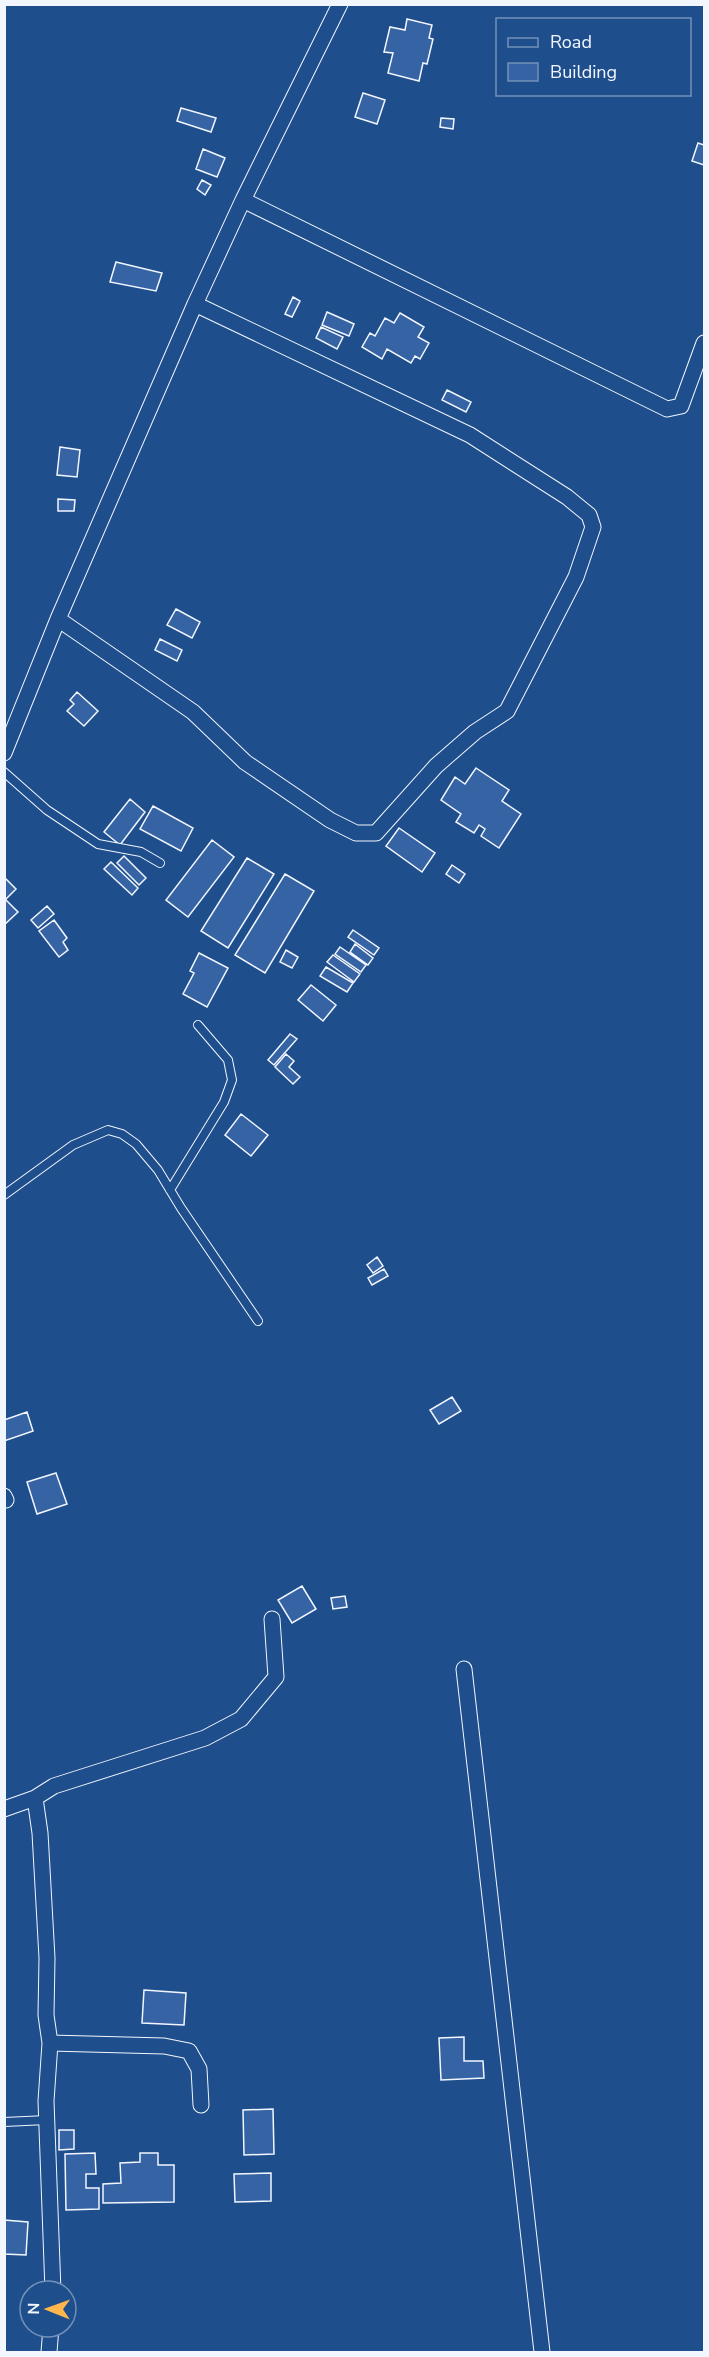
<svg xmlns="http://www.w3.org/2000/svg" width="709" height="2357" font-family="'Nunito Sans',sans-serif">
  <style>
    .building { fill: #3563a3; stroke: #f2f6ff; stroke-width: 1.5 }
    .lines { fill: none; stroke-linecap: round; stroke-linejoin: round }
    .lane-casing { stroke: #f2f6ff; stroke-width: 10 }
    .street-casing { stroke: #f2f6ff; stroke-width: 17 }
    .lane { stroke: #1f4e8c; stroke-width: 8 }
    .street { stroke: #1f4e8c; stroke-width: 15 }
  </style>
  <rect width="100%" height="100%" fill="#1f4e8c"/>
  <path class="building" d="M407,19L432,25L429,38L433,39L427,64L423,63L419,81L388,73L393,53L384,52L390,27L405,30Z
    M363,93L385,100L377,124L355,117Z
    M181,108L216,118L211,132L177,121Z
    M441,118L454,119L453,129L440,127Z
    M698,143L704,145V165L692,161Z
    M203,149L225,158L217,177L196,169Z
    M202,180L211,185L205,195L197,189Z
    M116,262L162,273L156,291L110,282Z
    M293,297L300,301L292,317L285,314Z
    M327,312L354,324L349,336L322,325Z
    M400,313L424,327L418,337L429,343L420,359L415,356L411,363L387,349L382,359L362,347L370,333L375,336L385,318L394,323Z
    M321,327L343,337L337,349L316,338Z
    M447,390L471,402L466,412L442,400Z
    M60,447L80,450L77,477L57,475Z
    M58,499L75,500L74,511H58Z
    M176,609L200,622L192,638L167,625Z
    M160,639L182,650L177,661L155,650Z
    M77,692L98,711L84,726L67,711L74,704L70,700Z
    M476,768L509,790L502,801L521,814L499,848L481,836L485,829L479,825L474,833L456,822L461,814L441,800L455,777L465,784Z
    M130,799L145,812L120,845L104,832Z
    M153,806L193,828L181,851L140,829Z
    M399,828L435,853L422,872L386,846Z
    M212,840L234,857L188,917L166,900Z
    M124,856L146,878L139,885L117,863Z
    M247,858L274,874L228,948L201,931Z
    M111,862L138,888L132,895L104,869Z
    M452,865L465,874L459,883L446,874Z
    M285,874L314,891L265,973L235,955Z
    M4,877L16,889L4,901Z
    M6,900L18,912L4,925V902Z
    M47,906L54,914L38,928L31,920Z
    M54,920L67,938L63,942L68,950L59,957L39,931Z
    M353,930L379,948L374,955L348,937Z
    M355,944L373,958L368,965L350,952Z
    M340,947L366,965L361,972L335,954Z
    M286,950L298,957L292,968L280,962Z
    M199,953L228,968L207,1007L183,994L194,973L190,971Z
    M333,955L360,974L354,982L327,962Z
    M326,967L353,983L347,992L320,976Z
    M311,985L336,1005L323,1021L298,1000Z
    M290,1034L297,1039L274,1065L268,1060Z
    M286,1054L294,1061L289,1067L300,1077L293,1084L275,1067Z
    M241,1114L268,1135L251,1156L225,1135Z
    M377,1257L383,1266L373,1273L367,1265Z
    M384,1269L388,1276L372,1285L368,1278Z
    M452,1397L461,1411L439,1424L430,1410Z
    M27,1412L33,1431L4,1441V1420Z
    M56,1473L67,1504L37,1514L27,1482Z
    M302,1586L316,1609L292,1623L278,1600Z
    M345,1596L347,1607L333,1609L331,1598Z
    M144,1990L186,1993L184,2025L142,2023Z
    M464,2037V2061H483L484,2078L441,2080L439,2038Z
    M273,2109L274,2154L244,2155L243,2110Z
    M59,2130H74V2149L59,2150Z
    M95,2153L96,2174H86V2188H99V2209L66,2210L65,2154Z
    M140,2153H158V2165H174V2202L103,2203V2184L121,2183L120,2163L140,2162Z
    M271,2173V2201L235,2202L234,2174Z
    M4,2220L28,2222L26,2255L4,2254Z"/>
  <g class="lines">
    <defs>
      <path id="lane" d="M4,772L47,810L98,844L141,852L160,863
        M170,1190L224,1102L232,1080L228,1060L198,1025
        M4,1195L73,1145L108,1130L122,1134L136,1144L158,1170L181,1208L258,1321
        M4,2122L47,2120"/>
      <path id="street" d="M243,200L667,409L681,406L704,343
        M58,619L193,712L245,762L330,820L356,833H376L436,766L475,732L507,711L576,577L593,527L589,515L567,497L470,435L195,304
        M4,753L58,619L195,304L243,200L340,4
        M4,1496L6,1500
        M464,1669L542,2352
        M35,1798L54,1786L205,1738L241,1719L276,1677L272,1619
        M4,1809L35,1798L40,1833L47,1958L46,2015L50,2043L46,2101L53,2291
        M50,2043L164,2046L189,2051L199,2069L201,2105
        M49,2352L51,2327"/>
    </defs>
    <use href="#lane" class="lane-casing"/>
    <use href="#street" class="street-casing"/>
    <use href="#lane" class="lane"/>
    <use href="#street" class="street"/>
  </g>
  <rect width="709" height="2357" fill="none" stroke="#f2f6ff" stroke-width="12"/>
  <rect x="496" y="18" width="195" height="78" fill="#1f4e8c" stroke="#7391ba" stroke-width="1.5"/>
  <rect x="508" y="38" width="30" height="9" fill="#1f4e8c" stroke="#7391ba" stroke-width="1.5"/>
  <text x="550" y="48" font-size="18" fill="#f2f6ff">Road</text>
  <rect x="508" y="63" width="30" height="18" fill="#3563a3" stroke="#7391ba" stroke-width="1.5"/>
  <text x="550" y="78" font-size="18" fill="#f2f6ff">Building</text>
  <g transform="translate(48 2309) rotate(271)"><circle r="28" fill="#1f4e8c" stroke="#7391ba" stroke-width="1.5"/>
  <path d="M0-4.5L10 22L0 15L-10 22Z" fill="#ffb74d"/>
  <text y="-9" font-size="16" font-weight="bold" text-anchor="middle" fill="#f2f6ff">N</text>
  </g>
</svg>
